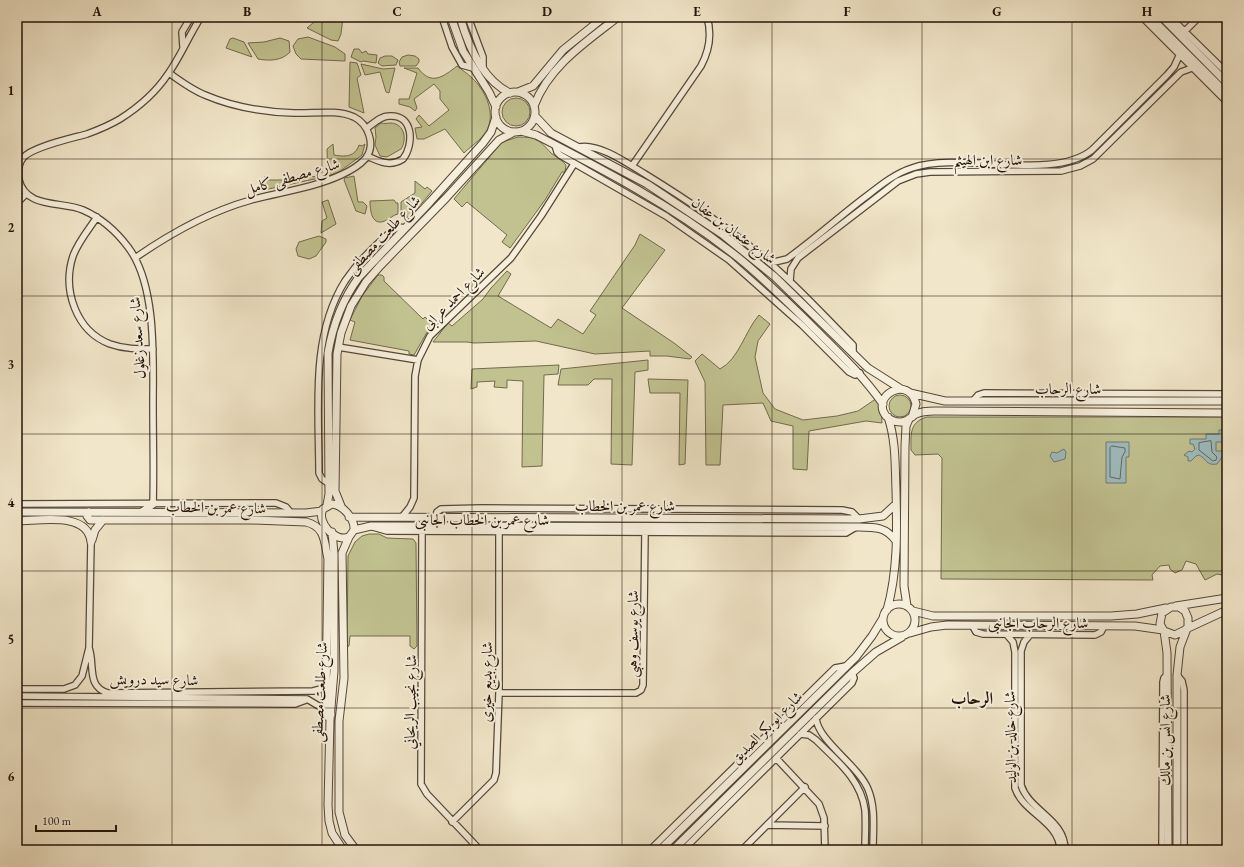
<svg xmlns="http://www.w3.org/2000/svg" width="1244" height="867" font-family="'EB Garamond',Amiri,serif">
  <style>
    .green { fill: #c2c291; stroke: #726a4c }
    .water { fill: #9fbdc0; stroke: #6d7976 }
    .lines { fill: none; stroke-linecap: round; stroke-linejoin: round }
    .shore { stroke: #616864; stroke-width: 1 }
    .minor-casing { stroke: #564738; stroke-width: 8 }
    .tertiary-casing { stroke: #564738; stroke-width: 9 }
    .minor { stroke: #f6efdc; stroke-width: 5.5 }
    .tertiary { stroke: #f6efdc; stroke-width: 7 }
    .grid { fill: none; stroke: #231208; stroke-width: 1; stroke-opacity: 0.55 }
    .labels { text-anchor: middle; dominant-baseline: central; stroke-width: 4; stroke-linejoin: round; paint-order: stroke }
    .street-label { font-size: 15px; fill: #231208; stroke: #f6efdc }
    .quarter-label { font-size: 17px; font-weight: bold; fill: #231208; stroke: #f6efdc }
    .neatline { fill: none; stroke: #231208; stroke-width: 1.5 }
    .grid-label { font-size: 13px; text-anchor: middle; font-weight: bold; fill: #231208 }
  </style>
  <rect width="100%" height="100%" fill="#f1e6c9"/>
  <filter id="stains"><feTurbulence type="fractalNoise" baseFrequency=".005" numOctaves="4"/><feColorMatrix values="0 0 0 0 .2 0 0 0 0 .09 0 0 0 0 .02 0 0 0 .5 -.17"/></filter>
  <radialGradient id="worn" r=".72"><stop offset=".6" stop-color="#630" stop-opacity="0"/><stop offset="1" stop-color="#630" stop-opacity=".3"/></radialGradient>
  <path class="green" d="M320,17H343L341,34L338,41L331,40L307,28Z
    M308,37L335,47L345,54V61L301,59L296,54L293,46L298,39Z
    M233,38L244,42L252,57L226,48L230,39Z
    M280,38L289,41L290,52C282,61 269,61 258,59L248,43L264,42Z
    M354,49H359L362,53L366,51L368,54L377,55L376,63L363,61L361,62L351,57Z
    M408,55L415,56L419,59V62L416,66H400L399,62L402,57Z
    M385,56H392L398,60L396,65L382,66L378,63L380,58Z
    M350,62L357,63L361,75L357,78L364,113L349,107Z
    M361,64L383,69L395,68L389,93L386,92L380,72L365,75Z
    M457,66C462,70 467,73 472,78C484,89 494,109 489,125C486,137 472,145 464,153L445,129L424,139H417L415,128L422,127L416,119L419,115L429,126L449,110L440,99V91L434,84L414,99L417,108L415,111L410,107L399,104V99H409L417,73L404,68H418C431,86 443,77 457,66Z
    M502 112a14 14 0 1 1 28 0a14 14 0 1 1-28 0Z
    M381,123C385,124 387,123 391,123C405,124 407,140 401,149L387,157L380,156L375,145L376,137L375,128Z
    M518,137C537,137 539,140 551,153C556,157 562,160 566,165L565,172H562L545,200L510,248L502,242L507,235L467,202L462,207L454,199L502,142Z
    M333,144L334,155C345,157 355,157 359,145L362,146L365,144L362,155L339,172L328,176L327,149Z
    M265,176L268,180H303L304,176L319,177V178L264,190L263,187H265Z
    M354,176L358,202H363L367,206L365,214L356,211L344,180L345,178Z
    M415,181L425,189L427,187L432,191L413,214L404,219L401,212V202L415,193Z
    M328,200L336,224L321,233L322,221L327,218L322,202Z
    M394,200L396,203H398V214C393,215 391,218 387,220C372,228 370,211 370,201Z
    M640,234L665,250L622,308L674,343L692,357L690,359L667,356H650V351L595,354L536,341L474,343L467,342H433L448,323L452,326L483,299L491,288L507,271L511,274L498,296L551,328L558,319L583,334L596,315L590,311L635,245Z
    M319,236L326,239V242L316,256L309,259L298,256L296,249L299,242Z
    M378,275H382L384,277V281L423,319L425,317L430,322V327L414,355L409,354V351L350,340L355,322L350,320L362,296Z
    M759,315L770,324L758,341L755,357L763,393L775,409L803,420L837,416L858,411L880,396L882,423L866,421L809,431L807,470L793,469V426L771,421L763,403L723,405L720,465H706L705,382L695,361L702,354L720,369C739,359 745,331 759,315Z
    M648,360V370L635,372L632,465L611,464L612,379H594L588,385H558L561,369Z
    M559,365L558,374L544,375L542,466L522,467L523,381L507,380V388L494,387L495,381L477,382V387L471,389L472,369Z
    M648,379L688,380L685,464L679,465L680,393H650Z
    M889 406a11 11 0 1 1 22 0a11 11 0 1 1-22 0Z
    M927,417H1227V576L1217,574L1205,580L1196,564L1186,561L1182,570L1175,573L1170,569L1169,565L1160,566L1152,575L1153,580L941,579L942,458L938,454L915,455L911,450C911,435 909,422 927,417Z
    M369,534H379L387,538L413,539L416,543L417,646L414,649L410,646V636H350L349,646L347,647L348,556L355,542L362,536Z"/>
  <path class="water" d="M1219,430H1223L1222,442H1216V451H1224L1227,438V458L1223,456L1217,464C1206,466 1207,459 1199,455L1196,456L1191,461H1188V457L1184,455L1189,451L1192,452L1195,449L1193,444H1190V439H1206V434H1219Z
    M1106,442H1129V457H1126V483H1106Z
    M1064,449L1066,452L1065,459L1054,462L1050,456L1052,452L1057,453Z"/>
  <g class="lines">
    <path class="shore" d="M1211,441L1212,452L1217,457L1216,460L1213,461L1199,450V443Z
      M1112,446L1125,448V452L1122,457L1120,479L1110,477V448Z"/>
    <defs>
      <path id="minor" d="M442,17L452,47L462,65L473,68
        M468,17L483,57V68
        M1142,17L1227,102
        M1170,17L1227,73
        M1182,34L1199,17
        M183,47L182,32L191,17
        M367,128C374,123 381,116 389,116C414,114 414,145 403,159C390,167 380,162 367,156
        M555,145L557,152L560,155L666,216L729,260L802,325L849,372L855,375L860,373
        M579,147C599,143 627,163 645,174C689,201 732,230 771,264C800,289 826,318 853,345V353
        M632,166L701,66C709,51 712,34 707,17
        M17,203L26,194
        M97,217C89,229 78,242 73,256C62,290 76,331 110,344C124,349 138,349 153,349
        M135,258C171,233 208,212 251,200C280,192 313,188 341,175C350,171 359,166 366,158C376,144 368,124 354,117C336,109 312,114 294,113C263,112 233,107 205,95C192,90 180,81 169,73
        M770,263L787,259C815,239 841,215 868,195C882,184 896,173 912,168C962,151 1052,182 1092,150L1167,75L1174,67L1179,56
        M790,281L791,269L798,258L898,181L916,174L930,172L1061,171L1080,166L1093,159L1181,72L1192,68
        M338,347L418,360
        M973,401L978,395L984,393L1227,394
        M328,483L322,479L319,473C319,409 310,337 345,281C358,262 375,245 393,230L399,227L405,228
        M17,504L276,503L286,507L291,513
        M153,504C154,471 153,438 153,405C153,359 157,285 128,247C116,231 101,218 83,210C62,201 26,209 19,180C18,173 18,164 23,158C31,147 73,138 87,134C98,130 110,125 120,119C139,107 156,92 168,74C181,56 189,35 201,17
        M402,517L410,507L414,498L415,376L418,360L430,336L511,258L541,216L574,164
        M435,517L437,512L441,509L482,508L842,510L852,512L859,519
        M373,527L387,531L846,533L856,527
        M422,532L421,784L427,794L480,850
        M972,625L976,632L983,634L1095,635L1101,632L1104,626
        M1007,635L1013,642L1015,652V788C1023,813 1060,822 1060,850
        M1030,635L1024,642L1021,651V785C1029,811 1065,819 1065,850
        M89,648C95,664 86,687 108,693L313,691L321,689L327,683
        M1177,675L1182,681L1184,690V850
        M17,689H64L75,685L82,676L89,648L91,542
        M499,693H636L641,690L643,685L645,532
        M17,696L307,699L322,708L330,720
        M17,703L295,704L306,700
        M816,718C818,741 858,765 868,789C876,808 873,830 873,850
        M800,734L809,735L816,740C836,760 861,779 865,810C866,823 865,837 865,850
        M776,758L819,804L824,818L825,850
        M452,822L494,780L496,773L499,693V528
        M767,825L825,826
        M650,850L835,668L846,666
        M683,850L852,683L854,678L852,673
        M742,850L805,787
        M1162,850L1163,682L1164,678L1167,675"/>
      <path id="tertiary" d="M451,17L463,51L489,92L496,107
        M460,17C468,45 482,80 510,93
        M1150,17L1227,94
        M1162,17L1227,83
        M518,92L533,86L563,50L604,17
        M495 112a20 20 0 1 1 40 0a20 20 0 1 1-40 0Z
        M534,106C549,66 586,42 618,17
        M535,116L551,133L647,184L722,234L775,277L868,368L901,389
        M521,131L536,135C604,170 671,205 731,252C759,273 784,299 809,323C836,350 861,373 883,404
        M910,393L945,401H1227
        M912,417L916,404C909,374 870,396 886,416C890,420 895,422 900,422C907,422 911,417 916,414C922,411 928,411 935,411L1227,413
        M332,504C343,505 355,519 354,530L349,537C335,543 316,522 323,509Z
        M327,505L329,494L328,353C333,324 342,300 359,277L430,202L483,143L491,132L496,117
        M341,506L335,491L337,354L341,333L351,306L366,282L380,266L446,198L499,140L514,132
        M17,512L306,513L322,511
        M89,512L87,516L90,520H252L306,522C326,527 324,542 328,559
        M142,512L153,504
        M349,517L859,519L883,516L896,504
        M17,521C40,521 88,511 91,542
        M354,530L371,526L859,527C875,527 886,527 896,541
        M332,532L334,554V671L330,720L328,805L329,821L332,833L343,850
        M349,537L342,553L344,678L339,721V812L345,835L356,850
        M92,540L95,530L103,520
        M328,554L326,701L331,714
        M883 620a16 16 0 1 1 32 0a16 16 0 1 1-32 0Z
        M907,606L904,586L905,446L906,426L909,419
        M1176,606L1227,598
        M887,610C898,571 897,530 896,490C895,465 896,441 888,417
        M913,611L933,616H1111L1137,614L1166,608
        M1186,629L1227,610
        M1164,631L1167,653L1168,850
        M910,633L931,627L947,625L1135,626L1163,630
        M660,850L856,657L872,636L883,618
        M673,850L852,673L876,652L902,637
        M1177,850V675L1180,647L1188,626V618L1185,611L1179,607H1171L1162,613L1160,624L1164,631L1175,635L1185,630"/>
    </defs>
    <use href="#minor" class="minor-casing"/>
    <use href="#tertiary" class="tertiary-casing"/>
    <use href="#minor" class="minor"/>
    <use href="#tertiary" class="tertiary"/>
  </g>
  <path class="grid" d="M172,17V850M322,17V850M472,17V850M622,17V850M772,17V850M922,17V850M1072,17V850M17,159H1227M17,296H1227M17,434H1227M17,571H1227M17,708H1227"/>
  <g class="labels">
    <g class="street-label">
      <text x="988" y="159">شارع ابن الهيثم</text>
      <text transform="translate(292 176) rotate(-16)">شارع مصطفى كامل</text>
      <text transform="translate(734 230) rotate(37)">شارع عثمان بن عفان</text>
      <text transform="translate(383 234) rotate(-47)">شارع طلعت مصطفى</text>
      <text transform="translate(453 298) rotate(-45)">شارع احمد عرابى</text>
      <text transform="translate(137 338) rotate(-94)">شارع سعد زغلول</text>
      <text x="1068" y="388">شارع الرحاب</text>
      <text x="625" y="505">شارع عمر بن الخطاب</text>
      <text transform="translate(216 507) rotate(1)">شارع عمر بن الخطاب</text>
      <text x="482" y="519">شارع عمر بن الخطاب الجانبى</text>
      <text x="1038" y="622">شارع الرحاب الجانبى</text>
      <text transform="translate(632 634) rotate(-89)">شارع يوسف وهبى</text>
      <text transform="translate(154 679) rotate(1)">شارع سيد درويش</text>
      <text transform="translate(486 682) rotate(-89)">شارع بديع خيرى</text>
      <text transform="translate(319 692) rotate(-87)">شارع طلعت مصطفى</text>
      <text transform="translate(410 702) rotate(-89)">شارع نجيب الريحاني</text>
      <text transform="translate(766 727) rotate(-45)">شارع ابو بكر الصديق</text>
      <text transform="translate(1010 737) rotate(-91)">شارع خالد بن الوليد</text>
      <text transform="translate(1164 740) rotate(-90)">شارع انس بن مالك</text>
    </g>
    <g class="quarter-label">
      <text x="972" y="698">الرحاب</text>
    </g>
  </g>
  <rect width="1244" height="867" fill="none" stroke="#f1e6c9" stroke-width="44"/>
  <path d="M36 825v6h80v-6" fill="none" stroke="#231208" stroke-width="2"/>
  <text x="42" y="825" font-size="12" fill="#231208" stroke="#f6efdc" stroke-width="3" paint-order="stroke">100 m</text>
  <rect x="22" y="22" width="1200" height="823" class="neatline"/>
  <g class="grid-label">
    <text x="97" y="16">A</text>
    <text x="247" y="16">B</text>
    <text x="397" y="16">C</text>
    <text x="547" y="16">D</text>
    <text x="697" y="16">E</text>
    <text x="847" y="16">F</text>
    <text x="997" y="16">G</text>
    <text x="1147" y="16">H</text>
    <text x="11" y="95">1</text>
    <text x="11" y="232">2</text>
    <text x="11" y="369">3</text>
    <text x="11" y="507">4</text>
    <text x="11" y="644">5</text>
    <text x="11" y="781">6</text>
  </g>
  <rect width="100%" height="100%" filter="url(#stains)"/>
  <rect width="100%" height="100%" fill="url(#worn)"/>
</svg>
